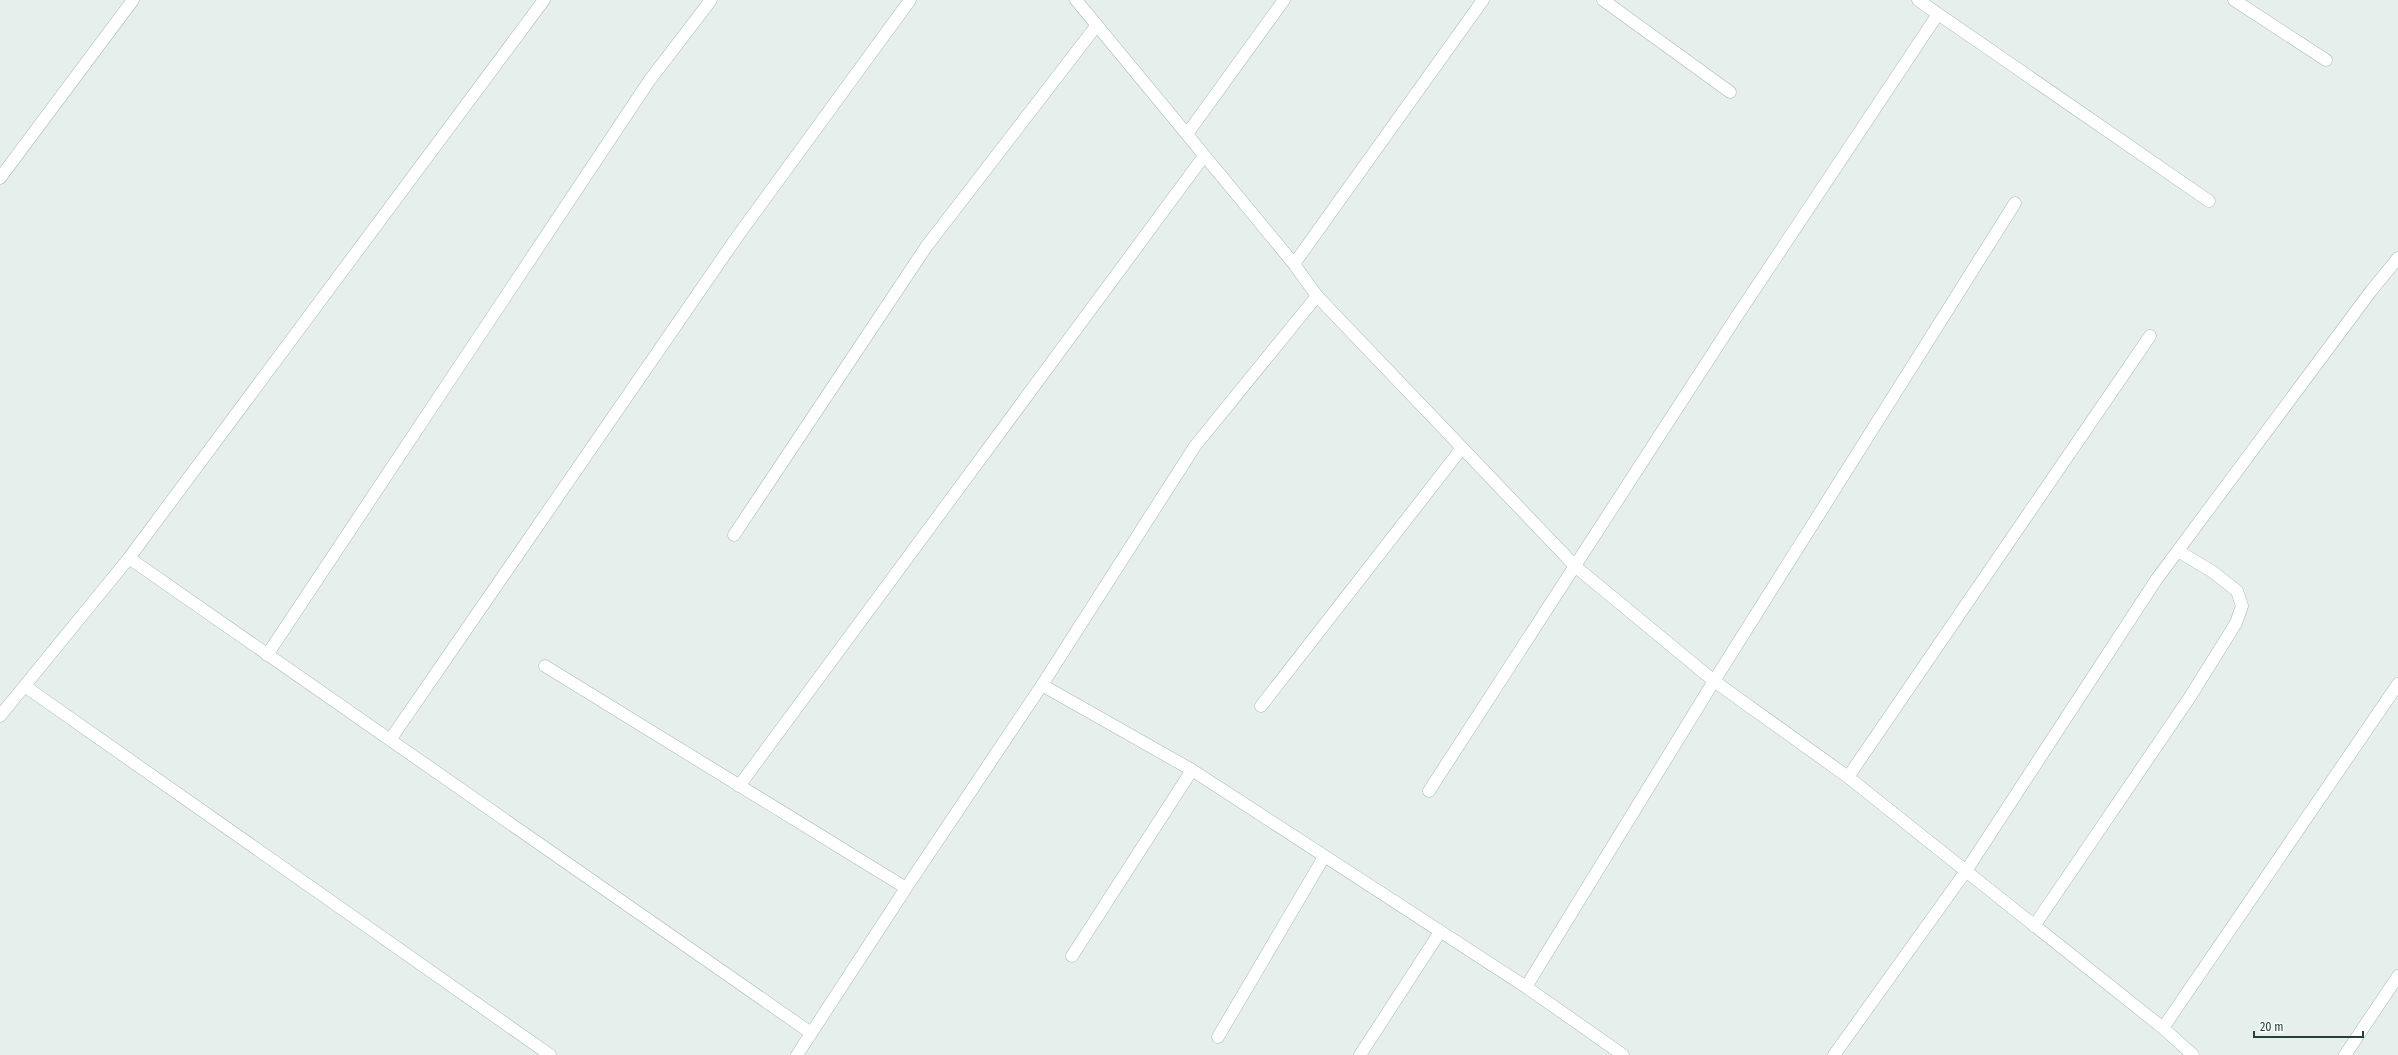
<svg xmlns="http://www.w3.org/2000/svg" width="2398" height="1055" font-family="'Fira Sans Condensed',sans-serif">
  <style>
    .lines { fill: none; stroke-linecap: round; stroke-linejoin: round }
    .minor-casing { stroke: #a8b8b2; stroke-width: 13 }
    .minor { stroke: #fff; stroke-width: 12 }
  </style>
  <rect width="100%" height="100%" fill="#e6efeb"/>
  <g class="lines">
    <defs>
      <path id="minor" d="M1076,0L1294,264L1317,296L1576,567L1714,681L1848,777L2163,1028L2193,1055
        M1603,0L1730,92
        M1918,0L2209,201
        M2234,0L2326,60
        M1187,134L1284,0
        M0,178L133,0
        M1294,264L1483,0
        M734,535L926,247L1097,25
        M129,558L811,1033
        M267,655L649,81L711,0
        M545,666L906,888
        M1042,685L1192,770L1526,987L1623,1055
        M26,687L550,1055
        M1261,706L1462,448
        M0,716L129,558L544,0
        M390,740L737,237L910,0
        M1848,777L2150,336
        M739,786L1204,156
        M1429,791L1735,319L1938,14
        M2034,926L2190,697L2236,623L2242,606L2237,591L2213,572L2178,551
        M1072,956L1192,770
        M1526,987L1714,681L2015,203
        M2163,1028L2398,684
        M1218,1037L1324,857
        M797,1055L906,888L1042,685L1195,446L1317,296
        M1360,1055L1440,932
        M1834,1055L1966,871L2156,580L2371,291L2398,258
        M2345,1055L2398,976"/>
    </defs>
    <use href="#minor" class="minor-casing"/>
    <use href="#minor" class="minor"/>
  </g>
  <path d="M2254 1031v6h109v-6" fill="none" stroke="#24423a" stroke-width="2"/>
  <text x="2260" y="1031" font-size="12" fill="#24423a" stroke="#f7fbf9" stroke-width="3" paint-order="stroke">20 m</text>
</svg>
